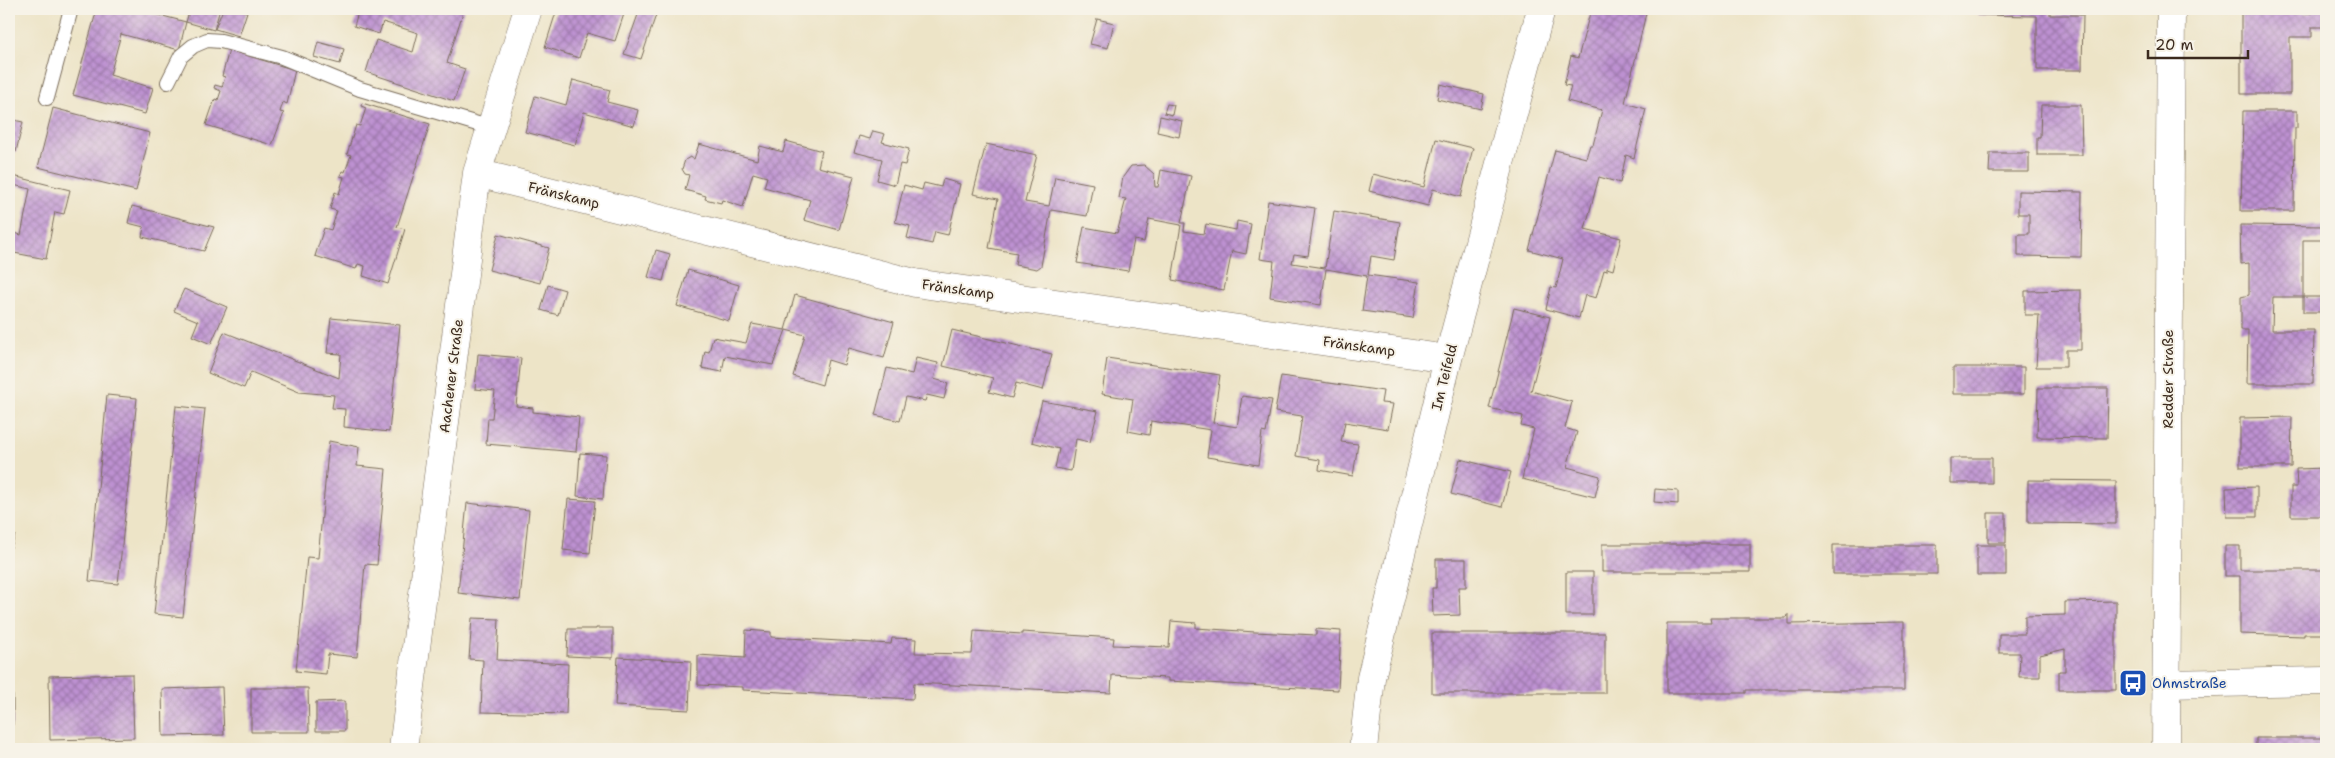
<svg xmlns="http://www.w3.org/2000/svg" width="2335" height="758" font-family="'Shantell Sans',sans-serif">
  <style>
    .building { fill: url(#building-cross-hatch) }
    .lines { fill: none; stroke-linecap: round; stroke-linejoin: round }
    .service-casing { stroke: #796b59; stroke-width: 16 }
    .minor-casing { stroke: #796b59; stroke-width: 29 }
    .tertiary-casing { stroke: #796b59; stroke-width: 29 }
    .service { stroke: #fff; stroke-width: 14 }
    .minor { stroke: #fff; stroke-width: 28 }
    .tertiary { stroke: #fff; stroke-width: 28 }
    .labels { text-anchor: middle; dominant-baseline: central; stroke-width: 4; stroke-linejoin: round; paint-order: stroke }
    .street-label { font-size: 14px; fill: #3b2a1e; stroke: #f7f3e8 }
    .transit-label { font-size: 14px; fill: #164399; stroke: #f7f3e8; text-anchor: start }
  </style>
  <defs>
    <pattern id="building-cross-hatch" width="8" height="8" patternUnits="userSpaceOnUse" patternTransform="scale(1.25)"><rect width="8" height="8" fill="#bd91d1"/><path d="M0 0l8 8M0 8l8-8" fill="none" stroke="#9b77a9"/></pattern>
  </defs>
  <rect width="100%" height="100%" fill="#f7f3e8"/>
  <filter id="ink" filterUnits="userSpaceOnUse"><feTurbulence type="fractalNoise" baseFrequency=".02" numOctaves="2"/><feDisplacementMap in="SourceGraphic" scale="10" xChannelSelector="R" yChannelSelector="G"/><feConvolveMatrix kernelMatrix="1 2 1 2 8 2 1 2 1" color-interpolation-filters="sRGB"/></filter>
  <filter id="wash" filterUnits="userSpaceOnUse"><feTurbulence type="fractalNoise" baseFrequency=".0096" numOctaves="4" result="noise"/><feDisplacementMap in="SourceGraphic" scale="20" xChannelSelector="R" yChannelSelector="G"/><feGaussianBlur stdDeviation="1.12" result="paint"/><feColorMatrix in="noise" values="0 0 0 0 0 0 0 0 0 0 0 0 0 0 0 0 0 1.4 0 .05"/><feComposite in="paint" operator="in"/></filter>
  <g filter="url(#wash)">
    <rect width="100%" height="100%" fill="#ede4c7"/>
    <g id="blocks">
      <path class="building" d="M97,9H136L186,22L179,50L121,34L110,75L153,88L145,114L73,95Z
        M190,9H220L214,30L186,22Z
        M223,9H237L247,12L239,36L215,29Z
        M359,9H464L447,63L465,69L454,101L366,72L376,40L413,52L418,33L383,22L379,34L354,26Z
        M557,9H616L625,11L615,41L587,33L579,58L545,47Z
        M640,9H658L641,59L624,54Z
        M1591,9H1647L1625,103L1646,109L1634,158L1626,155L1620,183L1599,177L1585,229L1621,238L1613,270L1607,268V271L1604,270L1596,298L1585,295L1579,318L1546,309L1551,287L1556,288L1563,259L1529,250L1555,150L1586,158L1590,145H1593L1602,110L1567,101L1571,86L1564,85L1571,56L1578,58Z
        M1977,9H2050V15H2083L2082,70H2037V16L1977,15Z
        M2312,9H2326V27H2312V37H2290V94H2241V13H2312Z
        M1097,19L1114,23L1108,48L1090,44Z
        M318,42L344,49L340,64L314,57Z
        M229,50L295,70L287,104L283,102L280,112L284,113L272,145L206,125L215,99L218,100L221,91L214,88L215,85L222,87L225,77L222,76Z
        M573,80L610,90L607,102L638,110L634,126L584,112L575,145L525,132L535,96L566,105Z
        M1440,84L1484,94L1481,109L1437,99Z
        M362,103L430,124L397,227L405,229L388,284L363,276L365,266L358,264L356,269L315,256L324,228L331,230L337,211L330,209L335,192L339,194L344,177L340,176L342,171L345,172L351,155L347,154L356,125L360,126L366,108L361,106Z
        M1167,104L1174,105L1172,115L1164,113Z
        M2041,105H2081L2082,155H2037V137H2040Z
        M53,108L150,133L136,191L38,167Z
        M2243,111H2297V128H2295L2294,211H2241Z
        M1160,116L1182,121L1179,137L1157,132Z
        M9,119L23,122L16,152L9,150Z
        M873,131L885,134L882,142L909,149L905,165L900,164L895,185L877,180L882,159L854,152L859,136L870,139Z
        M1436,139L1473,148L1461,197L1433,189L1428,206L1369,191L1373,174L1424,187Z
        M786,141L822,151L818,167L854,176L839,230L804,220L810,200L764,187L767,177L753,173L743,207L722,200L721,203L705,199L706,196L685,190L689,175L685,174L682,169L685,160L690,157L694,159L699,144L757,160L760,146L783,152Z
        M986,144L1037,155L1025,202L1049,206L1055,177L1093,184L1087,216L1051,210L1041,266L1037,269L1015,265L1017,253L989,248L998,199L973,194Z
        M1990,153H2029V172H1989Z
        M1144,165L1154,174L1155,187H1158L1161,170L1191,176L1181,223H1185L1184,231L1204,234L1206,224L1236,230L1237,221L1251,224L1246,254L1232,251L1224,290L1172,280L1181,225L1149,219L1144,242L1134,240L1128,271L1077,263L1084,227L1117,233L1126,199L1119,198L1123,177L1131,166Z
        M9,175L70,190L64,214L55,212L46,259L9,252V231L21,235L30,189L9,184Z
        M943,179L960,184L948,235L935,232L932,244L907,238L910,226L895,222L904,185L922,190L924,183L941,187Z
        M2018,191L2082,192L2081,257L2018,256V234H2029V214H2018Z
        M1268,201L1315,208L1308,256L1294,254L1292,263L1325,268L1334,211L1400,222L1394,260L1371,256L1368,275L1419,282L1413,318L1362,311L1367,276L1326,269L1321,305L1270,297L1274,261L1260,259Z
        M132,206L214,227L204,251L142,237L144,227L128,223Z
        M2240,225L2326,226V240H2303V297H2273L2272,330H2314L2313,384H2247L2248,330H2241V297L2249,295V263L2241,264Z
        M498,234L549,248L540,283L489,270Z
        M656,250L670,254L663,281L648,277Z
        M688,270L739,285L729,321L677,306Z
        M548,285L565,290L558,315L541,310Z
        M184,289L227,307L211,344L192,336L198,321L174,311Z
        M2081,290V350H2066V367H2036L2039,315H2025V291Z
        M795,295L894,322L884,358L849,348L844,365L828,360L822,385L793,376L805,335L786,330L773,365L725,356L722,372L702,368L705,351L709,352L713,337L746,343L752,324L785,330Z
        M2303,297H2326V312H2303Z
        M1514,308L1550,317L1531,391L1572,402L1565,428L1577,432L1567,467L1600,476L1595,497L1522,479L1534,429L1521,426L1523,416L1489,408Z
        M331,318L400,325L389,432L344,427L345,409L332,408L334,395L299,392L251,372L244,388L208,373L224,332L339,378L341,354L327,353Z
        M952,330L1052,354L1043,390L1016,383L1012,398L989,392L993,378L943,366Z
        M478,354L521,358L516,406L533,408V412L579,417L576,452L486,444L488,418H492L495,391L475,389Z
        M916,358L938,363L934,379L948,383L944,399L927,395L925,401L906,397L900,421L875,415L887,368L912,374Z
        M1107,358L1220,375L1213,423L1237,427L1242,396L1272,400L1266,433L1262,432L1258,465L1207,457L1211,430L1151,421L1149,435L1128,431L1133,399L1102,394Z
        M1953,367H2024V394H1953Z
        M1281,376L1383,391L1381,403L1393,404L1388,429L1345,422L1341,442L1358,444L1353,476L1319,470L1320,460L1296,456L1302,416L1275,412Z
        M2038,388H2108L2107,438L2037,437Z
        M107,395L137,398L118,584L89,581Z
        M1042,401L1098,411L1090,442L1076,439L1071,471L1055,468L1059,449L1032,442Z
        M176,406L205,409L183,617L154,614Z
        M2292,417L2291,467H2240V418Z
        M329,441L359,447L357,466L386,469L377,565L365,564L357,657L328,654L326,674L296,671L307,557L318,558Z
        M580,453L606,455L603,499L577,496Z
        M1950,458H1992V483H1950Z
        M1460,459L1511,472L1502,507L1451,494Z
        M2326,468V516H2291V487H2297L2296,469Z
        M2028,480L2116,481V524L2028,523Z
        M2257,487V517H2227L2226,488Z
        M1655,489L1678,491V504L1654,502Z
        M568,499L595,501L590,553L563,550Z
        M467,503L529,510L520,600L458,593Z
        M1988,513H2006V543H1988Z
        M9,532L15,535L9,553Z
        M1602,544H1750V572H1602Z
        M1833,545H1937V574H1833Z
        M1977,545H2006V575H1977Z
        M2225,546H2240V570H2326V634H2304V636L2240,634V576H2225Z
        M1436,559H1466V587H1459L1460,615L1433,616L1432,588H1436Z
        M1566,572H1593V615H1566Z
        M2116,601V690H2059V671H2065V649L2040,655V677H2019L2020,653H1999V634H2025V616L2065,615V602Z
        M1787,615H1789V624L1904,622V690H1746V693H1667V623H1711L1710,618H1786Z
        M472,618L499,619L497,660L568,664L566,714L481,712L483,660L469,659Z
        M1171,621L1196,623V628L1255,632L1316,635V629L1341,631L1338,690L1168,681V678L1112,675L1111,693L914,683L913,699L743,690V687L698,685V655L745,658L746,630L771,632V637L891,644L892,638L916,639L915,653L972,654L974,631L1022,634V632L1114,638L1113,645L1169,647Z
        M596,628H613V658L567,656L568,629H596Z
        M1432,633H1605V693H1432Z
        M618,657L691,661L689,710L615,706Z
        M132,674L134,738L50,740L49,676Z
        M222,687L224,735L163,736L162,689Z
        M251,688H308L309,732H251Z
        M9,695H13V725H9Z
        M345,701V731H316V702Z
        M2256,738H2326V749H2256Z"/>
    </g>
  </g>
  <g filter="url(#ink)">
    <use href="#blocks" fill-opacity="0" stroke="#796b59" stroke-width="1"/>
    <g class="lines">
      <defs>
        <path id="service" d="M168,82L181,56L193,46L207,40L221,41L282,57L360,89L491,128
          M47,98L71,9"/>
        <path id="minor" d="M477,173L915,283L1448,359
          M2165,684L2326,681
          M403,749L477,173L528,9
          M1363,749L1371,678L1448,359L1541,9"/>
        <path id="tertiary" d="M2166,749L2171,9"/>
      </defs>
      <use href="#service" class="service-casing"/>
      <use href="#minor" class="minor-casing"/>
      <use href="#tertiary" class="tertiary-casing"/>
      <use href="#service" class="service"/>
      <use href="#minor" class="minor"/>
      <use href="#tertiary" class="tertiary"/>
    </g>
  </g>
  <defs>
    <symbol id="bus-square" viewBox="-11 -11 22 22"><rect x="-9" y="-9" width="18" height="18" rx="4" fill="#1a4fb4" stroke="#f7f3e8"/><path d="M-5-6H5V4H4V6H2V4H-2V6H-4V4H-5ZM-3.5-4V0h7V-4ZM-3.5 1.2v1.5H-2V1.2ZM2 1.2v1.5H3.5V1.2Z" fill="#fff"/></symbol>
  </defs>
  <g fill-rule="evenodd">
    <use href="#bus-square" x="2117" y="667" width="32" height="32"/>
  </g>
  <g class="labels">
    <g class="street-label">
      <text transform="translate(564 195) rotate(14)">Fränskamp</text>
      <text transform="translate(958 289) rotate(8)">Fränskamp</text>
      <text transform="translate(1359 346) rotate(8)">Fränskamp</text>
      <text transform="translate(451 376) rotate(-83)">Aachener Straße</text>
      <text transform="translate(1444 377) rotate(-76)">Im Teifeld</text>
      <text transform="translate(2168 379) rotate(-90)">Redder Straße</text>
    </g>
    <g class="transit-label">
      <text x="2152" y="683">Ohmstraße</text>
    </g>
  </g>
  <rect width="2335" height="758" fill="none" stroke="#f7f3e8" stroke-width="30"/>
  <path d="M2148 50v8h100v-8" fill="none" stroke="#3b2a1e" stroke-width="2.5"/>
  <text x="2155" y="50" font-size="15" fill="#3b2a1e" stroke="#f7f3e8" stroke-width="4" paint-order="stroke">20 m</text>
</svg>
